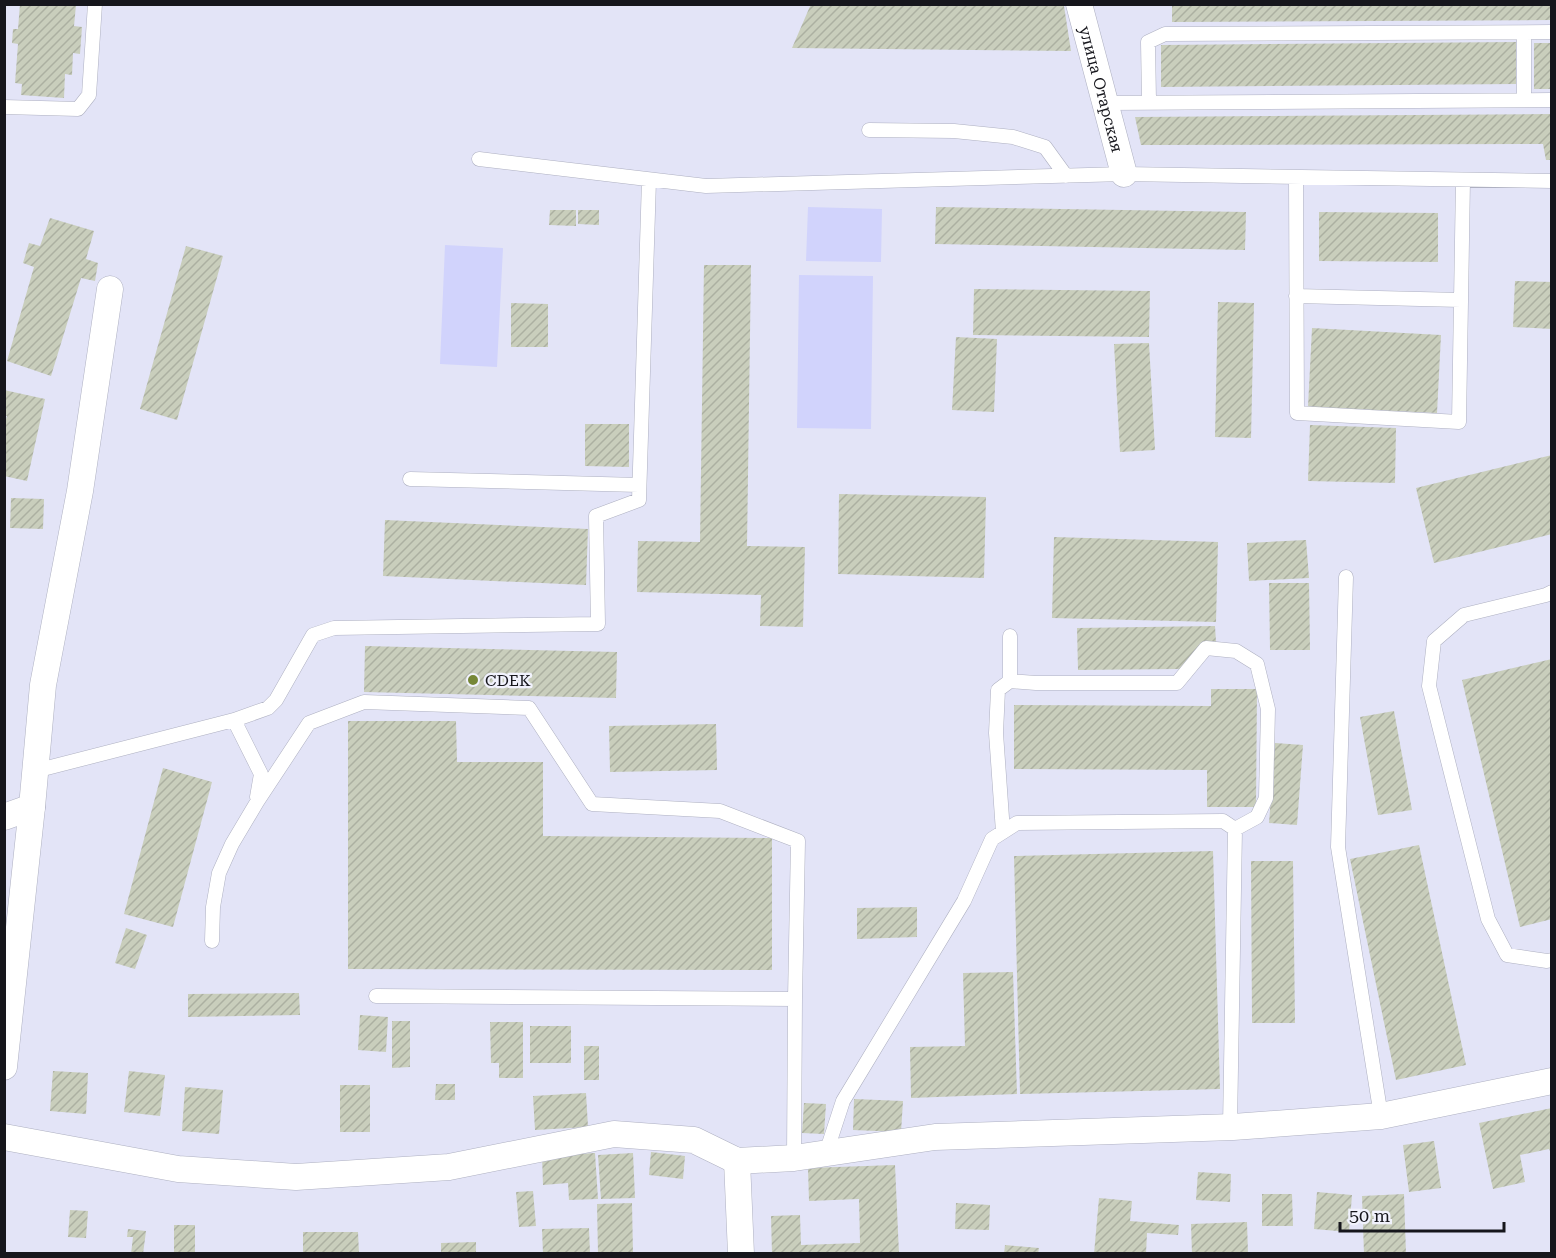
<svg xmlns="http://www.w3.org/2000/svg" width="1556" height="1258" font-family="'Roboto Serif',serif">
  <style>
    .park { fill: #d1d3fc }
    .building { fill: url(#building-hatch) }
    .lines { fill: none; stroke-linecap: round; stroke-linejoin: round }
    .lane-casing { stroke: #aeb0c1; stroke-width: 15 }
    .street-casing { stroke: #aeb0c1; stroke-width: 27 }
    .lane { stroke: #fff; stroke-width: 14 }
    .street { stroke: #fff; stroke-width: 26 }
    .poi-dot { fill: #768737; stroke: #f1f2fd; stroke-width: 2 }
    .labels { text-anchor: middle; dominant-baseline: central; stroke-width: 4.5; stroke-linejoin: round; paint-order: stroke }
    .street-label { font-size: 16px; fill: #16161c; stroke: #f1f2fd }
    .poi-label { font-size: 16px; fill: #16161c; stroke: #f1f2fd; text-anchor: start }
  </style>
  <defs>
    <pattern id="building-hatch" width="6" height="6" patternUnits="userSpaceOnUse" patternTransform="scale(1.5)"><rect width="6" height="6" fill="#c9cebc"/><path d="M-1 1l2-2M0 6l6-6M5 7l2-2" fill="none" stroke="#acb0a1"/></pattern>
  </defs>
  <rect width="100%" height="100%" fill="#e3e4f7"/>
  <path class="park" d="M808,207L882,209L881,262L806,261Z
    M445,245L503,248L497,367L440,364Z
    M799,275L873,276L871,429L797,428Z"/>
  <path class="building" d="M20,4L76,5L74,26L82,27L80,54L73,53L72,75L65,74L64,98L21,95L22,84L15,83L18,44L12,43L13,29H18Z
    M811,4L1064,6L1071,51L792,48Z
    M1172,4H1552V20L1172,22Z
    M1516,42V84L1161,87V45Z
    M1534,43H1552V89H1534Z
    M1552,114V160H1546L1543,144L1141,145L1135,117Z
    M936,207L1246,212L1245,250L935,244Z
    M550,210H576V226L549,225Z
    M578,210H599V225L578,224Z
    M1319,212L1438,213V262L1319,261Z
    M50,218L94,231L86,259L98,263L95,281L81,278L51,376L7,361L34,267L23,263L29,243L40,246Z
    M186,246L223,256L177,420L140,409Z
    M704,265H751L747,546L805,547L803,627L760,626L761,595L637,592L638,541L700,542Z
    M1515,281L1552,282V329L1513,327Z
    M974,289L1150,291L1149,337L973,335Z
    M1218,302L1254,303L1251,438L1215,437Z
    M511,303L548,304V347H511Z
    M1312,328L1441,335L1437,413L1308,407Z
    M956,337L997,339L994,412L952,410Z
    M1149,343L1155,450L1120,452L1114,344Z
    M4,390L45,399L27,481L4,476V425L7,416H4Z
    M585,424H629V467L585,466Z
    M1310,425L1396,428L1395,483L1308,481Z
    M1552,455V534L1434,563L1416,488Z
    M839,494L986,497L984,578L838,574Z
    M11,498L44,499L43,529L10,528Z
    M385,520L588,529L586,585L383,576Z
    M1054,537L1218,542L1216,622L1052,618Z
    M1306,540L1309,578L1249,581L1247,543Z
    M1269,583H1309L1310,650H1270Z
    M1215,626L1216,642L1180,669L1078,670L1077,628Z
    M365,646L617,652L616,698L364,692Z
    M1552,659V919L1520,927L1462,680Z
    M1211,689H1257L1256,807H1207V770L1014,769V705L1211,706Z
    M1394,711L1412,810L1378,815L1360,717Z
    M348,721H456L457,762H543V836L772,838V970L348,969Z
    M716,724L717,770L610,772L609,726Z
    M1275,743L1303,745L1297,825L1269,823Z
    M163,768L212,782L173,927L124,914Z
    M1419,845L1466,1065L1396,1080L1350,859Z
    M1213,851L1220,1089L1020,1094L1014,856Z
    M1251,861H1293L1295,1023H1252Z
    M917,907V937L857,939V908Z
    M126,928L147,935L135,969L115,963Z
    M1013,972L1017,1094L911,1098L910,1047L965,1046L963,973Z
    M299,993L300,1015L188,1017V994Z
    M360,1015L388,1017L386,1052L358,1050Z
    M392,1021H410V1067L392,1068Z
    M490,1022H523V1078H499V1063H491Z
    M530,1026H571V1063H530Z
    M584,1046H599V1080H584Z
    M53,1071L88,1073L86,1114L50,1111Z
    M129,1071L165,1075L160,1116L124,1112Z
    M436,1084H455V1100H435Z
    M340,1085H370V1132H340Z
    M185,1087L223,1090L219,1134L182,1131Z
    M586,1093L588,1127L535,1130L533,1096Z
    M854,1099L903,1101L901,1132L853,1130Z
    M804,1103L826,1104L824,1134L802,1133Z
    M1552,1108V1155L1549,1149L1520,1155L1525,1182L1493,1189L1479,1123Z
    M1434,1141L1441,1188L1409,1192L1403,1145Z
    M651,1152L685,1156L683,1179L649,1175Z
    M595,1153L598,1199L569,1200L568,1183L543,1185L542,1156Z
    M633,1153L635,1198L601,1199L598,1155Z
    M895,1165L899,1254H772L771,1216L800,1215L801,1245L860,1243L859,1199L809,1201L808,1168Z
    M1198,1172L1231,1174L1230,1202L1196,1200Z
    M533,1191L536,1226L519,1227L516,1192Z
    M1317,1192L1352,1195L1349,1232L1314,1229Z
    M1262,1194H1292L1293,1226H1262Z
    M1404,1194L1406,1254H1364L1362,1196Z
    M1099,1198L1132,1201L1130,1221L1179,1225L1178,1235L1147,1233L1146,1254H1094Z
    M632,1203L633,1254H598L597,1204Z
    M956,1203L990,1205L989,1230L955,1229Z
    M70,1210L88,1211L86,1238L68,1237Z
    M1247,1222L1248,1254H1192L1191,1224Z
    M174,1225H195V1254H174Z
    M589,1228L590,1254H543L542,1229Z
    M128,1229L146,1231L143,1254H131L133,1237H127Z
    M303,1232H358L359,1254H303Z
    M476,1242V1254H441V1243Z
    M1005,1245L1039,1248L1038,1254H1004Z"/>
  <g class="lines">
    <defs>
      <path id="lane" d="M1524,100V33
        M1149,101L1148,42L1165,34L1552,32
        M1105,103L1552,100
        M4,107L78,109L89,95L95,4
        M869,130L954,131L1013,137L1045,147L1066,176
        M479,159L706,186L1124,174L1552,181
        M1296,178L1297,413L1459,422L1463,180
        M1296,296L1461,300
        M410,479L639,485
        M1346,577L1338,847L1381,1116
        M1552,592L1546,595L1464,615L1434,641L1429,686L1488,919L1507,955L1547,961L1552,960
        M1010,636V681
        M234,720L261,774L257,797
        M35,771L234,720L268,708L276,700L313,635L334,628L598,624L596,516L639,500L649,180
        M1003,832L996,733L998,690L1010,681L1036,683H1177L1206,648L1236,651L1257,664L1268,709L1266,798L1257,817L1235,829
        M212,941L213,907L219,873L232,844L257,802L309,723L364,702L529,708L592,804L720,811L798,841L795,999
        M376,996L795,999L794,1158
        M826,1153L843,1101L964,901L992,839L1017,823L1223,821L1235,829L1230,1127"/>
      <g id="street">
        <path id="s1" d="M1079,4L1124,174"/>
        <path d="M4,817L32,807"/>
        <path d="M4,1067L32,807L43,685L80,491L110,289"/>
        <path d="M4,1137L178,1169L296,1177L449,1167L614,1134L694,1140L737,1161L794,1158L935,1137L1233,1127L1381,1116L1552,1081"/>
        <path d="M737,1161L741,1254"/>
      </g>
    </defs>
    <use href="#lane" class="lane-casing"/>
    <use href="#street" class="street-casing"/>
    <use href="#lane" class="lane"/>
    <use href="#street" class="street"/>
  </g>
  <circle class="poi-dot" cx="473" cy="680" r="6"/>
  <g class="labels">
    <g class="street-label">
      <text stroke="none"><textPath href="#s1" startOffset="88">улица Отарская</textPath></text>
    </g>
    <g class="poi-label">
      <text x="485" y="680">CDEK</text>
    </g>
  </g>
  <rect width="1556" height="1258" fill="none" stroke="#16161c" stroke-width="12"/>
  <path d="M1340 1222v9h164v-9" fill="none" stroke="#16161c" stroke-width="3"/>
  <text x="1349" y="1222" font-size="18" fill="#16161c" stroke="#f1f2fd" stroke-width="4.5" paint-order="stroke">50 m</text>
</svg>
